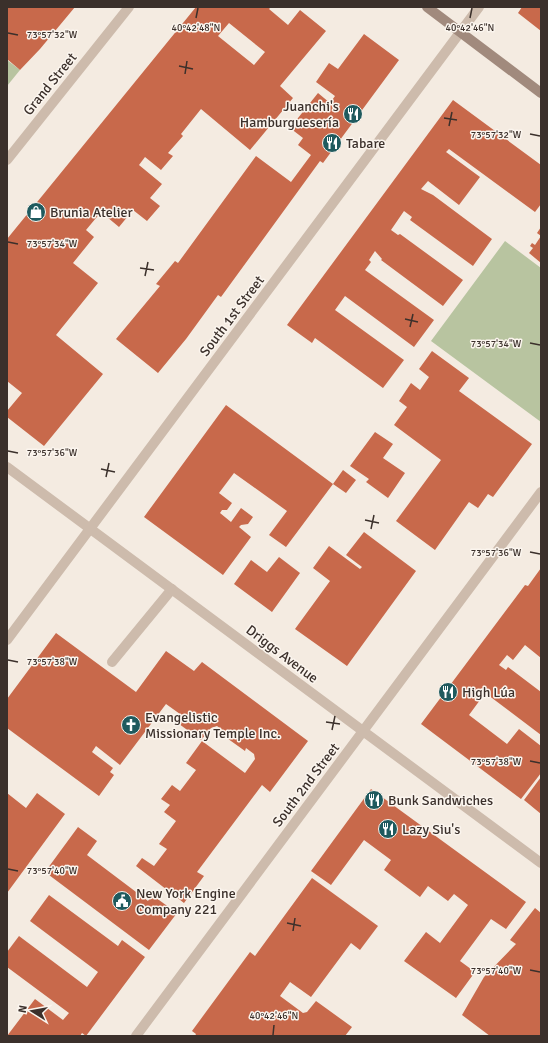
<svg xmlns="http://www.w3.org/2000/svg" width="548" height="1043" font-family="Signika,sans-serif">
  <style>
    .green { fill: #b8c4a0 }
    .building { fill: #c8694b; fill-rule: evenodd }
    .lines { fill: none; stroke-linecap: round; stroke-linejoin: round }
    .service { stroke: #cdbbac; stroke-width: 10 }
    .minor { stroke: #cdbbac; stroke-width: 10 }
    .secondary { stroke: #a18a7d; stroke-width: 10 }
    .ticks { fill: none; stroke: #3b302b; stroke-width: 1.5 }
    .labels { text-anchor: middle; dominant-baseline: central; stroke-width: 3; stroke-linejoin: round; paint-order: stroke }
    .street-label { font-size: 14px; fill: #3b302b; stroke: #fbf5ee }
    .poi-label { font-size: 14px; fill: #3b302b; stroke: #fbf5ee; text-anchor: start }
    .ticks-label { font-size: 10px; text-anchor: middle; fill: #3b302b; stroke: #fbf5ee; stroke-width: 3; stroke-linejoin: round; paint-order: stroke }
  </style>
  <rect width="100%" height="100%" fill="#f4ebe1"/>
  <path class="green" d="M7,60L20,70L7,86Z
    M505,241L541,268V422L431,341Z"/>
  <path class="building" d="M7,7H75L40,49L20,70L7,59Z
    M196,7H271L269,9L288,25L300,10L326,31L280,86L293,98L250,150L201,109L181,134L183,136L168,153L173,156L161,170L145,157L139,165L162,184L150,198L160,206L147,221L133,210L119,227L101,212L86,230L94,237L73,263L98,283L56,335L103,374L44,446L7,417V411L22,393L7,381V239ZM229,23L265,52L254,65L218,36Z
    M522,7H541V31L518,13Z
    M364,34L399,60L323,163L320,161L221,297L218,295L186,339L158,373L116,339L160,286L156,284L175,261L178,263L256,156L291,182L311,155L298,145L303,138L290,128L318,93L330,103L335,96L316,82L329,63L338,69Z
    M453,100L541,165V204L535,212L449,149L446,152L480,177L459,205L428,181L421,189L433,195L492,239L473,266L410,220L412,217L404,211L391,230L398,235L400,234L463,280L443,306L381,260L382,259L375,251L369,260L371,262L365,270L434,320L414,347L345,296L335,310L404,360L383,388L315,338L312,343L287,325Z
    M541,227V263L529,253L533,248L530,246L532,243L535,245L541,236L537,233Z
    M432,351L469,378L459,391L532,444L493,497L488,494L478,508L469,502L435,550L396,521L441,460L394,425L407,407L399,401L411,383L420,390L429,377L419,369Z
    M226,405L333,484L286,547L269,535L287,511L234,473L219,493L232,503L227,510H222L220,513L231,522L241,508L253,517L248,524L241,525L239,527L251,537L223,575L144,517Z
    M375,432L393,444L383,458L405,473L388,498L366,482L369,479L350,466Z
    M343,470L356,480L346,493L333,484Z
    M364,532L416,571L347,666L295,629L330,581L313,568L329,546L360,569L362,567L346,555Z
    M279,557L300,573L272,612L234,584L251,560L267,572Z
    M541,568V658L525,645L513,660L507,655L499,665L506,670L508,667L541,692V735L488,695L490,693L482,688L476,697L480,700L469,715L507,744L519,729L541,746V773L521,799L421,724L525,585L528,586Z
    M56,633L136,692L166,651L194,671L202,662L308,741L270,792L262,785L197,872L204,876L184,903L136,866L142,858L154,866L167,849L159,844L176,821L164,812L170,805L161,799L172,785L180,791L196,770L186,763L202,741L245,773L255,759L254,754L246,748L245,751L224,736L226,733L217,726L211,728L201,740L175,721L180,714L166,704L120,765L96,746L92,752L113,768L110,772L114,775L99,796L7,728V699Z
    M541,777V814L524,800Z
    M371,789L526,902L506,929L491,919L460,961L475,972L456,998L404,961L426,932L440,943L468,905L454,894L448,901L428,886L420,897L384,870L391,860L364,840L331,885L311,871Z
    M7,793L26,808L37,793L65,814L7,893L8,832Z
    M78,827L97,841L87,855L148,901L152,895L177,913L149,950L45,872Z
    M312,878L378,926L360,950L351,943L311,997L290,982L280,996L303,1013L307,1012L316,1001L352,1027L345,1036H195L196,1034L192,1031L250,952L255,956Z
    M49,895L118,946L122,940L145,957L86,1036L82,1033L80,1036H7L35,999L63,1020L69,1013L7,967V952L19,936L87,987L98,972L30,921Z
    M535,908L541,913V1036H490L462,1015L484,977L516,944L510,940Z"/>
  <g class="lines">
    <path class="service" d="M112,662L172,589"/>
    <path class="minor" d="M7,160L129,7
      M7,467L541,863
      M7,640L479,7
      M136,1036L541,492"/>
    <path class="secondary" d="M427,7L541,93"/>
  </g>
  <path class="ticks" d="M196,18L198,8M470,18L472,8M8,33L18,35M179,66L193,69M185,74L187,61M444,118L457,120M449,126L452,112M530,134L540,136M8,242L18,244M140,268L154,270M145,276L148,262M405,319L418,322M410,327L413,314M530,343L540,345M8,451L18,453M101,469L115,472M106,477L109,463M365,520L379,523M371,529L374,515M530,552L540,554M8,660L18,662M326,722L340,724M332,730L335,716M530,761L540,763M8,869L18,871M287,923L301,926M293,931L295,918M530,970L540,972M273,1035L274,1025"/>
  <defs>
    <symbol id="restaurant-disc" viewBox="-11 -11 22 22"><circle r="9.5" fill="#1f5a5e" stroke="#fbf5ee"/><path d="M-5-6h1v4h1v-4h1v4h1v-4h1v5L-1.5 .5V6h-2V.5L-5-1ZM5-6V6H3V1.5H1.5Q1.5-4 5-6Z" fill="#fff"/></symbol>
    <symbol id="shop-disc" viewBox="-11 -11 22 22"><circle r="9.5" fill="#1f5a5e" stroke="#fbf5ee"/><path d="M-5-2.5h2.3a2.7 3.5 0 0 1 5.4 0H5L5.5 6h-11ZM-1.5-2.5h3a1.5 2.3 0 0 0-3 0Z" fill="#fff"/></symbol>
    <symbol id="church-disc" viewBox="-11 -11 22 22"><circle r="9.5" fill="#1f5a5e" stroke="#fbf5ee"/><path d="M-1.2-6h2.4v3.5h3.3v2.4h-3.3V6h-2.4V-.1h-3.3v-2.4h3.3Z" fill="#fff"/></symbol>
    <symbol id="civic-disc" viewBox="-11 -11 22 22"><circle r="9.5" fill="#1f5a5e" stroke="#fbf5ee"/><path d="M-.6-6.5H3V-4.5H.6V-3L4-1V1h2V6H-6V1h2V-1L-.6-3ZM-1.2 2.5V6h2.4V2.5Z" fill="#fff"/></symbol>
  </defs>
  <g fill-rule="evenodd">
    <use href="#restaurant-disc" x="342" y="103" width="22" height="22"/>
    <use href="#restaurant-disc" x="321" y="132" width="22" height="22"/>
    <use href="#shop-disc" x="25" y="201" width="22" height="22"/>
    <use href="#restaurant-disc" x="437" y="681" width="22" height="22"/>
    <use href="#church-disc" x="120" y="714" width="22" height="22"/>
    <use href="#restaurant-disc" x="363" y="789" width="22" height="22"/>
    <use href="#restaurant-disc" x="377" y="818" width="22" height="22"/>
    <use href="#civic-disc" x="111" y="890" width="22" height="22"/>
  </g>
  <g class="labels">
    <g class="street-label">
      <text transform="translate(50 84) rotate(-51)">Grand Street</text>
      <text transform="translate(232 316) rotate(-53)">South 1st Street</text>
      <text transform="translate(282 654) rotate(37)">Driggs Avenue</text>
      <text transform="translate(306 785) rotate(-53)">South 2nd Street</text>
    </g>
    <g class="poi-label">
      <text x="339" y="106" text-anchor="end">Juanchi's<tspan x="339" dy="16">Hamburguesería</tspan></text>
      <text x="346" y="143">Tabare</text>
      <text x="50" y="212">Brunia Atelier</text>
      <text x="462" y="692">High Lúa</text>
      <text x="145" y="717">Evangelistic<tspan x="145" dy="16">Missionary Temple Inc.</tspan></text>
      <text x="388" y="800">Bunk Sandwiches</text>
      <text x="402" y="829">Lazy Siu's</text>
      <text x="136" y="893">New York Engine<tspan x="136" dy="16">Company 221</tspan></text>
    </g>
  </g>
  <g class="ticks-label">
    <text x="196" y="31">40°42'48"N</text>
    <text x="470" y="31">40°42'46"N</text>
    <text x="52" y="38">73°57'32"W</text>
    <text x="496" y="138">73°57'32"W</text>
    <text x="52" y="247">73°57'34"W</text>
    <text x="496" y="347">73°57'34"W</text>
    <text x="52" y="456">73°57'36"W</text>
    <text x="496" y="556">73°57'36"W</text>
    <text x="52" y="665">73°57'38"W</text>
    <text x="496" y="765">73°57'38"W</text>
    <text x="52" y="874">73°57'40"W</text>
    <text x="496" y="974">73°57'40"W</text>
    <text x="274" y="1019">40°42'46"N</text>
  </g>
  <rect width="548" height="1043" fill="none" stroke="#3b302b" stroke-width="16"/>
  <g transform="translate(32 1011) rotate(281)" stroke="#fbf5ee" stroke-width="3" paint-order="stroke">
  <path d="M0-3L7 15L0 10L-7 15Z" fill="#3b302b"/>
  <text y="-6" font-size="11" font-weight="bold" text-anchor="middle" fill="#3b302b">N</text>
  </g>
</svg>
